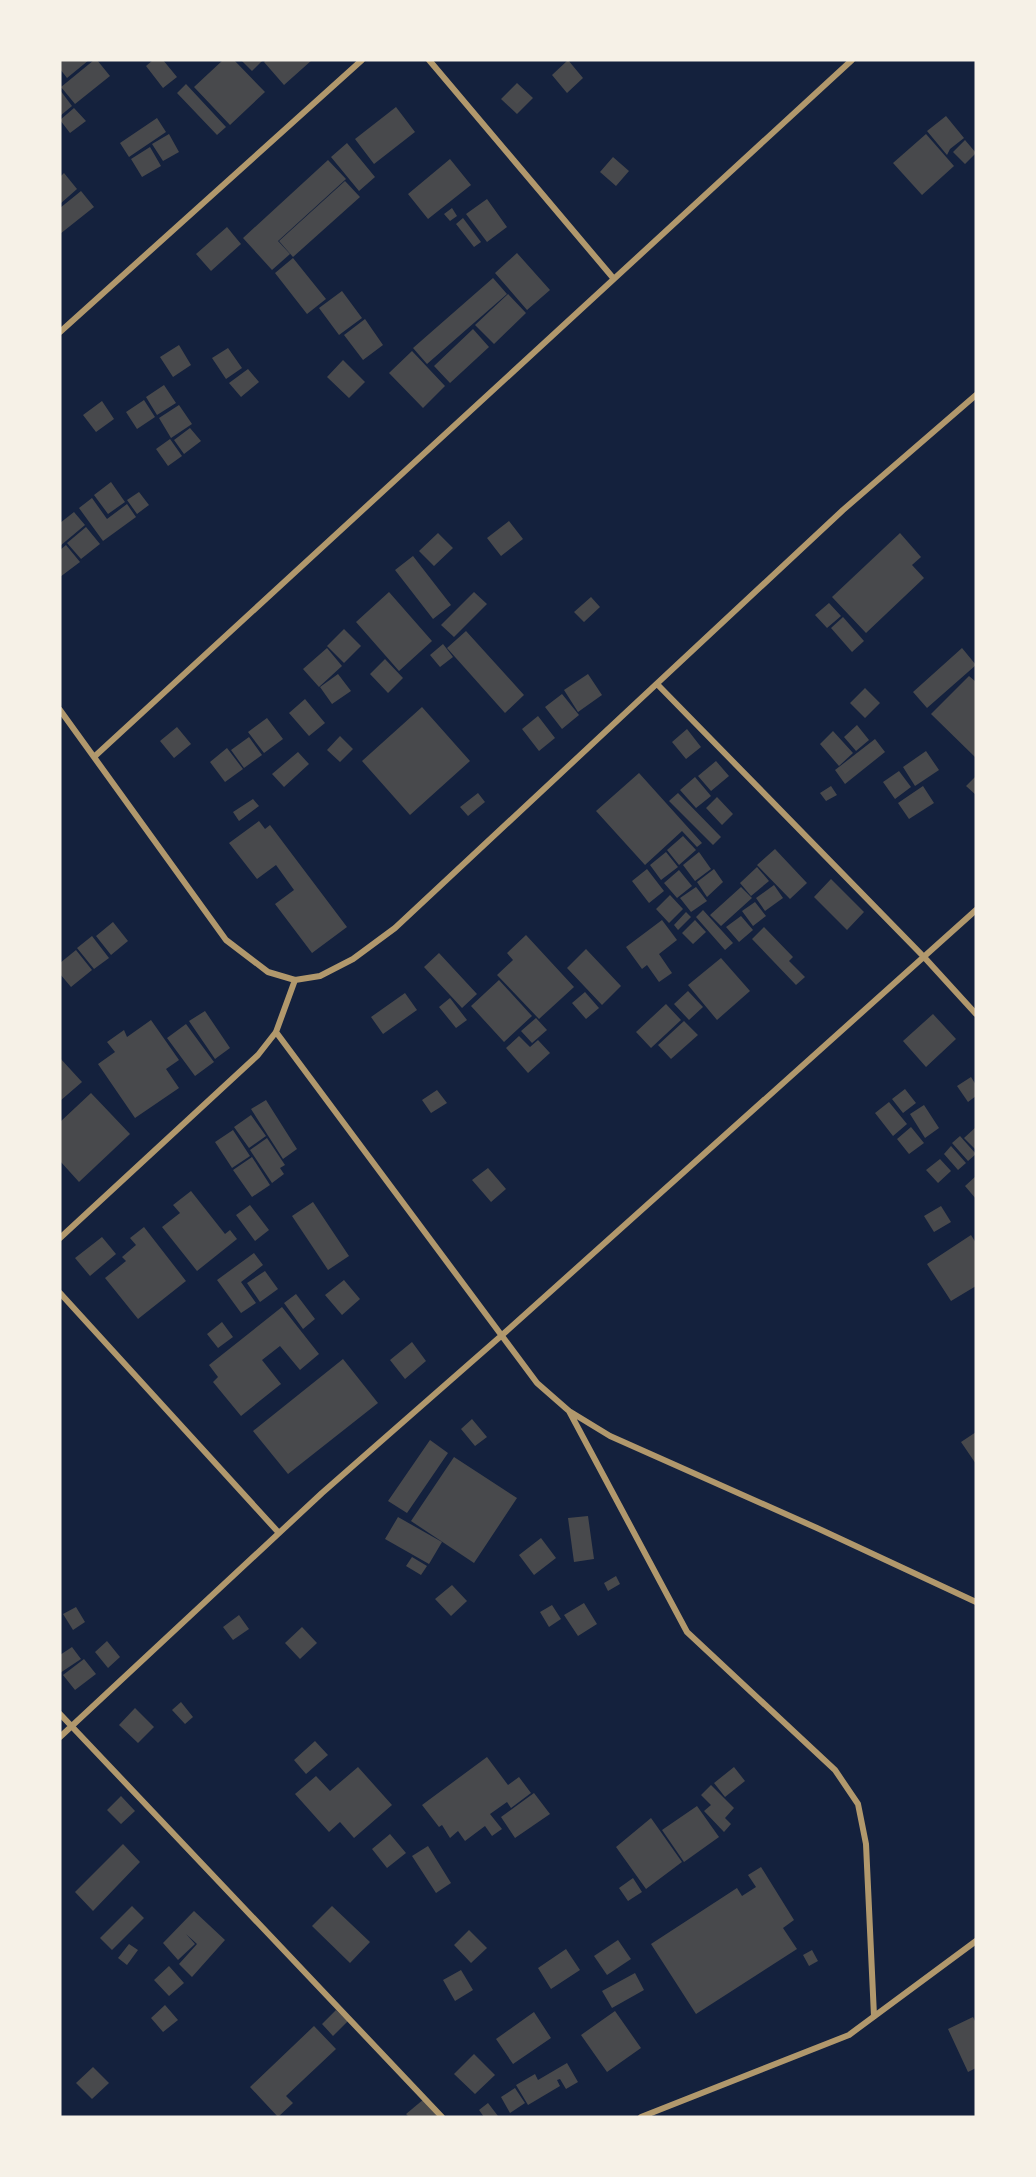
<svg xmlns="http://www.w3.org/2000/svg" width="1036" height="2177" font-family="'Noto Serif',serif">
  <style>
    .building { fill: #48494c }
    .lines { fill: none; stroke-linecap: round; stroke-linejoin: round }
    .minor { stroke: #b1986c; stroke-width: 6 }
  </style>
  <rect width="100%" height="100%" fill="#14213d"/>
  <path class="building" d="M60,60H89L67,78L60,69Z
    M94,60H97L110,76L75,104L61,87Z
    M153,60H163L177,77L163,88L146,66Z
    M223,60H234L265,92L230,125L194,87Z
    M241,60H263L252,71Z
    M266,60H312L284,85L264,62Z
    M568,60L583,78L567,93L552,75Z
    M517,83L533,98L517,114L501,99Z
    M186,84L226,127L217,135L177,93Z
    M60,90L72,106L60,116Z
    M396,107L415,132L374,164L355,139Z
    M74,108L86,121L70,133L60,120Z
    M946,116L964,138L950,149L947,155L927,131Z
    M157,118L166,132L129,157L120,143Z
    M169,134L179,152L163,161L152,144Z
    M926,134L954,166L922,195L893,163Z
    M965,140L976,153L965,164L953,152Z
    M347,143L375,177L359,191L331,157Z
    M150,147L161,166L142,177L131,159Z
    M613,157L629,171L616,186L600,172Z
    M450,159L471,185L428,219L408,194Z
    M328,160L346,179L278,241L290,254L272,270L243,238Z
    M64,173L77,189L60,204V177Z
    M345,181L360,197L293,257L279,241Z
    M81,191L94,207L60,234V208Z
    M487,199L507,227L487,242L466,214Z
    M452,208L457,216L450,221L444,214Z
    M463,218L481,242L474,247L456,224Z
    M227,227L241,244L211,271L196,254Z
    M517,253L550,290L527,310L495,273Z
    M293,258L326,299L307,314L275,273Z
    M493,278L507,294L427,364L413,348Z
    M342,291L362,318L339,335L319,308Z
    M508,294L526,313L494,344L475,325Z
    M365,319L383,345L363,360L344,335Z
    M473,329L489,347L450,383L434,366Z
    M179,345L191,365L173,377L160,357Z
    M228,348L242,368L226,379L212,358Z
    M412,351L445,386L423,408L389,373Z
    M343,360L365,382L349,398L327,377Z
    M248,369L259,382L241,397L229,383Z
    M164,385L176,403L157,415L146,397Z
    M144,400L155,417L137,429L126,412Z
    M102,401L114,419L96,432L83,415Z
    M179,405L192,424L171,438L159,418Z
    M190,428L201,441L184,454L174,440Z
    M170,439L182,456L168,466L156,449Z
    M111,482L125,502L108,514L94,495Z
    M139,492L149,505L137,514L127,500Z
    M92,498L107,519L127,504L136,517L103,541L79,508Z
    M74,512L85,525L60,546V523Z
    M509,521L523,539L501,556L487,538Z
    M86,527L100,544L81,559L67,543Z
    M438,533L453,548L434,566L419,551Z
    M900,533L921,557L912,565L924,578L866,633L832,597Z
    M66,545L80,562L60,577V550Z
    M413,556L451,605L433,619L395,570Z
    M389,592L432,641L399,671L356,622Z
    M474,592L487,604L454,637L441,625Z
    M591,597L600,607L584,622L574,612Z
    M829,603L841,616L827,628L815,615Z
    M843,617L864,641L852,652L831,628Z
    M344,629L361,646L344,663L327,646Z
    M466,631L524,695L505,713L447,648Z
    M443,644L453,657L440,667L430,655Z
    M327,648L342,666L319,687L303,669Z
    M962,648L976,665L927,708L913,692Z
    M385,659L403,678L388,693L370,674Z
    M338,674L351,691L332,704L320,687Z
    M588,674L602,695L578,712L564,690Z
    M969,676L976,682V758L931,714Z
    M865,688L880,703L865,718L850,703Z
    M562,694L579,715L562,729L545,707Z
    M305,699L325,723L309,736L289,713Z
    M422,707L470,761L410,815L362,761Z
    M538,716L555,738L539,751L522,729Z
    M267,718L283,739L264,753L248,732Z
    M857,725L869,740L856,751L844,737Z
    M177,727L191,744L174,758L160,741Z
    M687,729L701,747L686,759L672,742Z
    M833,731L853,753L839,766L820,744Z
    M340,736L353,749L340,762L327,750Z
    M249,737L262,755L244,768L231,750Z
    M875,739L885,752L845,784L835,770Z
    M227,748L243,769L225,782L210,762Z
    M926,751L939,770L915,786L903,767Z
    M298,752L309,764L284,787L272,774Z
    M716,761L729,776L711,791L698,776Z
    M899,771L911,787L895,799L883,782Z
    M639,773L702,843L697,847L682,831L645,865L596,811Z
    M976,776V795L966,786Z
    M695,777L711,796L696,808L680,790Z
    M831,786L837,795L826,801L820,793Z
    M923,786L934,803L909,819L898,803Z
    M478,793L485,802L468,816L460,807Z
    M678,793L721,837L713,845L669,801Z
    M717,797L733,814L722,825L706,808Z
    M253,799L259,806L239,821L233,812Z
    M259,821L265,829L270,825L347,927L312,953L275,904L294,890L276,865L257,879L229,843Z
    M683,836L696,850L679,865L667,850Z
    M775,849L807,883L790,899L757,865Z
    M666,852L678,867L661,880L650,865Z
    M699,852L711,869L695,881L683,865Z
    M757,867L769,881L751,896L740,883Z
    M647,869L664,891L649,903L632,881Z
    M714,869L723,882L707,897L697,882Z
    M679,870L692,886L677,898L664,883Z
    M831,879L864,912L847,930L814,897Z
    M774,885L783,898L765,911L756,898Z
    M696,887L707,901L691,912L680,898Z
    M741,887L752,898L721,926L710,915Z
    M670,895L683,909L669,923L656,909Z
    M755,902L766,916L753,926L742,911Z
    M703,910L733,943L725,950L696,917Z
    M686,912L691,917L678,930L674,925Z
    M741,916L753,930L739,942L726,927Z
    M662,920L677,940L659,954L672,973L659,982L647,965L642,969L626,947Z
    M695,920L706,932L693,944L682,933Z
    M113,922L128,941L111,955L96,936Z
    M764,927L793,957L789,961L805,977L796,985L752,939Z
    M526,935L574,987L539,1019L497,975L513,960L507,953Z
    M92,936L109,958L94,969L77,948Z
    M586,949L621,986L602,1005L567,968Z
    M76,950L92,970L71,987L60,974V963Z
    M439,953L477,994L462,1008L424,967Z
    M721,958L750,991L717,1020L688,985Z
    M499,980L532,1016L504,1042L471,1006Z
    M688,991L703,1007L689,1020L674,1004Z
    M585,992L599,1008L586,1019L572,1003Z
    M405,993L417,1010L383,1034L371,1017Z
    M450,998L467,1020L456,1028L439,1007Z
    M666,1004L681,1020L651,1048L636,1032Z
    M205,1011L230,1048L215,1059L189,1021Z
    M933,1014L956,1039L926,1067L903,1041Z
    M536,1018L547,1030L532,1043L521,1031Z
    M151,1020L179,1060L166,1069L179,1088L135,1118L98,1064L115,1052L107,1042L124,1030L127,1037Z
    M684,1021L698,1035L671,1059L658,1045Z
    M186,1024L214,1062L195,1076L167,1038Z
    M519,1036L530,1047L538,1040L550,1053L528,1073L506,1048Z
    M60,1058L82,1082L60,1101Z
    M971,1077L976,1085V1096L968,1102L957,1086Z
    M905,1089L916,1103L903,1113L892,1099Z
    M437,1090L447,1103L431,1113L422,1100Z
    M91,1093L130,1134L79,1182L60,1161V1122Z
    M266,1100L297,1149L283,1159L251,1109Z
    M889,1102L907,1124L893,1136L875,1113Z
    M924,1105L939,1128L925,1138L910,1114Z
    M251,1115L266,1136L249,1148L234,1127Z
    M911,1127L924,1143L909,1154L897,1139Z
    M976,1127V1150L964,1138Z
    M233,1130L250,1156L232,1168L215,1142Z
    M960,1136L976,1154L968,1161L952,1143Z
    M267,1138L285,1165L280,1168L284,1174L272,1183L250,1150Z
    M951,1146L966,1163L958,1170L944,1154Z
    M252,1157L270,1185L252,1197L233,1170Z
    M940,1159L951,1171L938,1183L926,1170Z
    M488,1168L506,1189L491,1202L472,1180Z
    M976,1176V1199L965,1186Z
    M191,1191L225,1234L230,1230L237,1239L197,1271L162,1227L180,1213L173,1205Z
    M313,1202L349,1256L328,1270L292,1216Z
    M250,1205L269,1230L255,1241L236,1215Z
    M941,1206L951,1222L934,1232L924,1216Z
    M144,1227L186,1281L138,1319L105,1278L126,1261L122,1257L136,1245L130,1238Z
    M971,1235L976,1243V1286L951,1301L927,1264Z
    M102,1237L116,1254L90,1276L75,1258Z
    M254,1253L263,1265L241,1282L256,1303L241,1313L217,1280Z
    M265,1271L278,1289L260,1302L247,1283Z
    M344,1280L360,1299L342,1315L325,1295Z
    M296,1294L315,1319L303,1329L284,1303Z
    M282,1307L319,1354L300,1370L280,1346L262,1360L281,1384L241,1416L213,1382L218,1377L209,1365Z
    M222,1322L233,1337L218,1348L207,1334Z
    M412,1342L426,1361L405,1379L390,1360Z
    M343,1359L378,1403L288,1474L253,1431Z
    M472,1419L487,1437L475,1446L461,1429Z
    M976,1432V1464L961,1442Z
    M430,1440L448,1453L407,1513L388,1501Z
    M454,1457L517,1498L474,1563L411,1521Z
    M588,1516L594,1559L574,1562L568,1518Z
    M398,1517L442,1542L429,1564L385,1539Z
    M541,1538L556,1558L534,1575L519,1555Z
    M412,1557L427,1566L421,1575L406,1566Z
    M616,1576L620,1584L608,1591L604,1583Z
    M452,1585L467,1601L451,1616L435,1599Z
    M584,1603L597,1624L578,1636L564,1615Z
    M552,1605L561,1619L549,1627L540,1612Z
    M76,1607L85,1622L73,1630L63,1614Z
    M239,1615L249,1629L233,1640L223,1627Z
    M302,1627L317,1643L300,1659L285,1643Z
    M107,1641L120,1657L108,1668L95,1652Z
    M72,1647L81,1659L60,1673V1655Z
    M84,1659L96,1674L75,1690L63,1675Z
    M181,1702L193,1717L185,1724L172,1710Z
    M135,1708L154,1727L138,1743L119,1725Z
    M315,1741L328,1755L306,1774L294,1760Z
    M487,1757L508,1785L519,1777L531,1793L511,1808L507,1802L490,1814L502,1829L492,1836L485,1826L465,1841L458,1831L450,1838L442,1825L439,1827L422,1805Z
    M358,1767L392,1805L354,1838L340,1822L329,1832L295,1794L316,1776L330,1791Z
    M734,1767L745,1781L725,1797L714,1783Z
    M711,1785L734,1808L725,1818L731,1824L724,1832L704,1811L711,1805L701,1795Z
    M534,1793L550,1814L515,1838L501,1817Z
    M121,1796L135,1811L121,1824L107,1810Z
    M697,1806L719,1837L684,1862L662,1830Z
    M651,1818L682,1862L646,1889L616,1847Z
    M390,1834L406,1853L387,1868L372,1849Z
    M123,1844L140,1862L93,1911L75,1892Z
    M428,1846L451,1883L436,1893L412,1856Z
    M761,1867L794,1920L783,1928L797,1949L696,2014L651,1944L737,1888L742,1896L756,1887L748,1875Z
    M633,1878L642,1892L628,1901L619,1888Z
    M132,1906L144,1918L112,1950L100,1938Z
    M332,1906L370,1942L350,1963L312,1926Z
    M194,1911L225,1940L192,1977L179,1964L197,1944L186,1934L195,1944L178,1960L163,1943Z
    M469,1930L487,1948L471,1963L454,1945Z
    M618,1940L631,1959L607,1975L594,1956Z
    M129,1944L138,1950L127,1965L118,1958Z
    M566,1949L580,1970L551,1989L538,1968Z
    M812,1950L818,1961L809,1966L803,1955Z
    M169,1966L184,1983L169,1996L154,1980Z
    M461,1970L473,1990L455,2001L443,1980Z
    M635,1973L644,1990L612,2008L602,1991Z
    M165,2005L178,2020L163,2032L151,2018Z
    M336,2010L348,2021L333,2036L322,2024Z
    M615,2011L641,2048L607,2072L581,2035Z
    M534,2012L551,2038L513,2064L496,2039Z
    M973,2017L976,2023V2068L968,2072L948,2029Z
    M314,2026L336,2049L286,2096L293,2103L278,2117L250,2087Z
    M474,2054L495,2075L475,2094L454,2074Z
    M567,2063L578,2082L566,2089L560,2079L557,2080L560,2086L528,2105L516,2085L535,2074L538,2080Z
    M93,2067L109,2083L92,2099L76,2083Z
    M515,2088L525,2103L510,2113L501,2097Z
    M424,2099L437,2116L409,2117L406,2114Z
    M488,2103L498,2116L497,2117H484L479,2110Z"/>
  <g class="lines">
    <path class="minor" d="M429,60L614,279
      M60,332L362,60
      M657,684L924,957L976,1014
      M60,710L226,940L268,972L295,980L320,976L353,959L395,928L843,510L976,395
      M94,757L852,60
      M276,1032L537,1383L569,1411L610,1436L817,1528L976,1602
      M60,1238L258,1055L276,1032L295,980
      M60,1293L279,1533
      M569,1411L687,1632L835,1770L858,1804L866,1844L874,2016
      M60,1714L442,2117
      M60,1737L322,1493L501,1336L976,910
      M641,2117L849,2035L976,1941"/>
  </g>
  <rect width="1036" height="2177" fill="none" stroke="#f6f1e7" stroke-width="123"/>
</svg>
